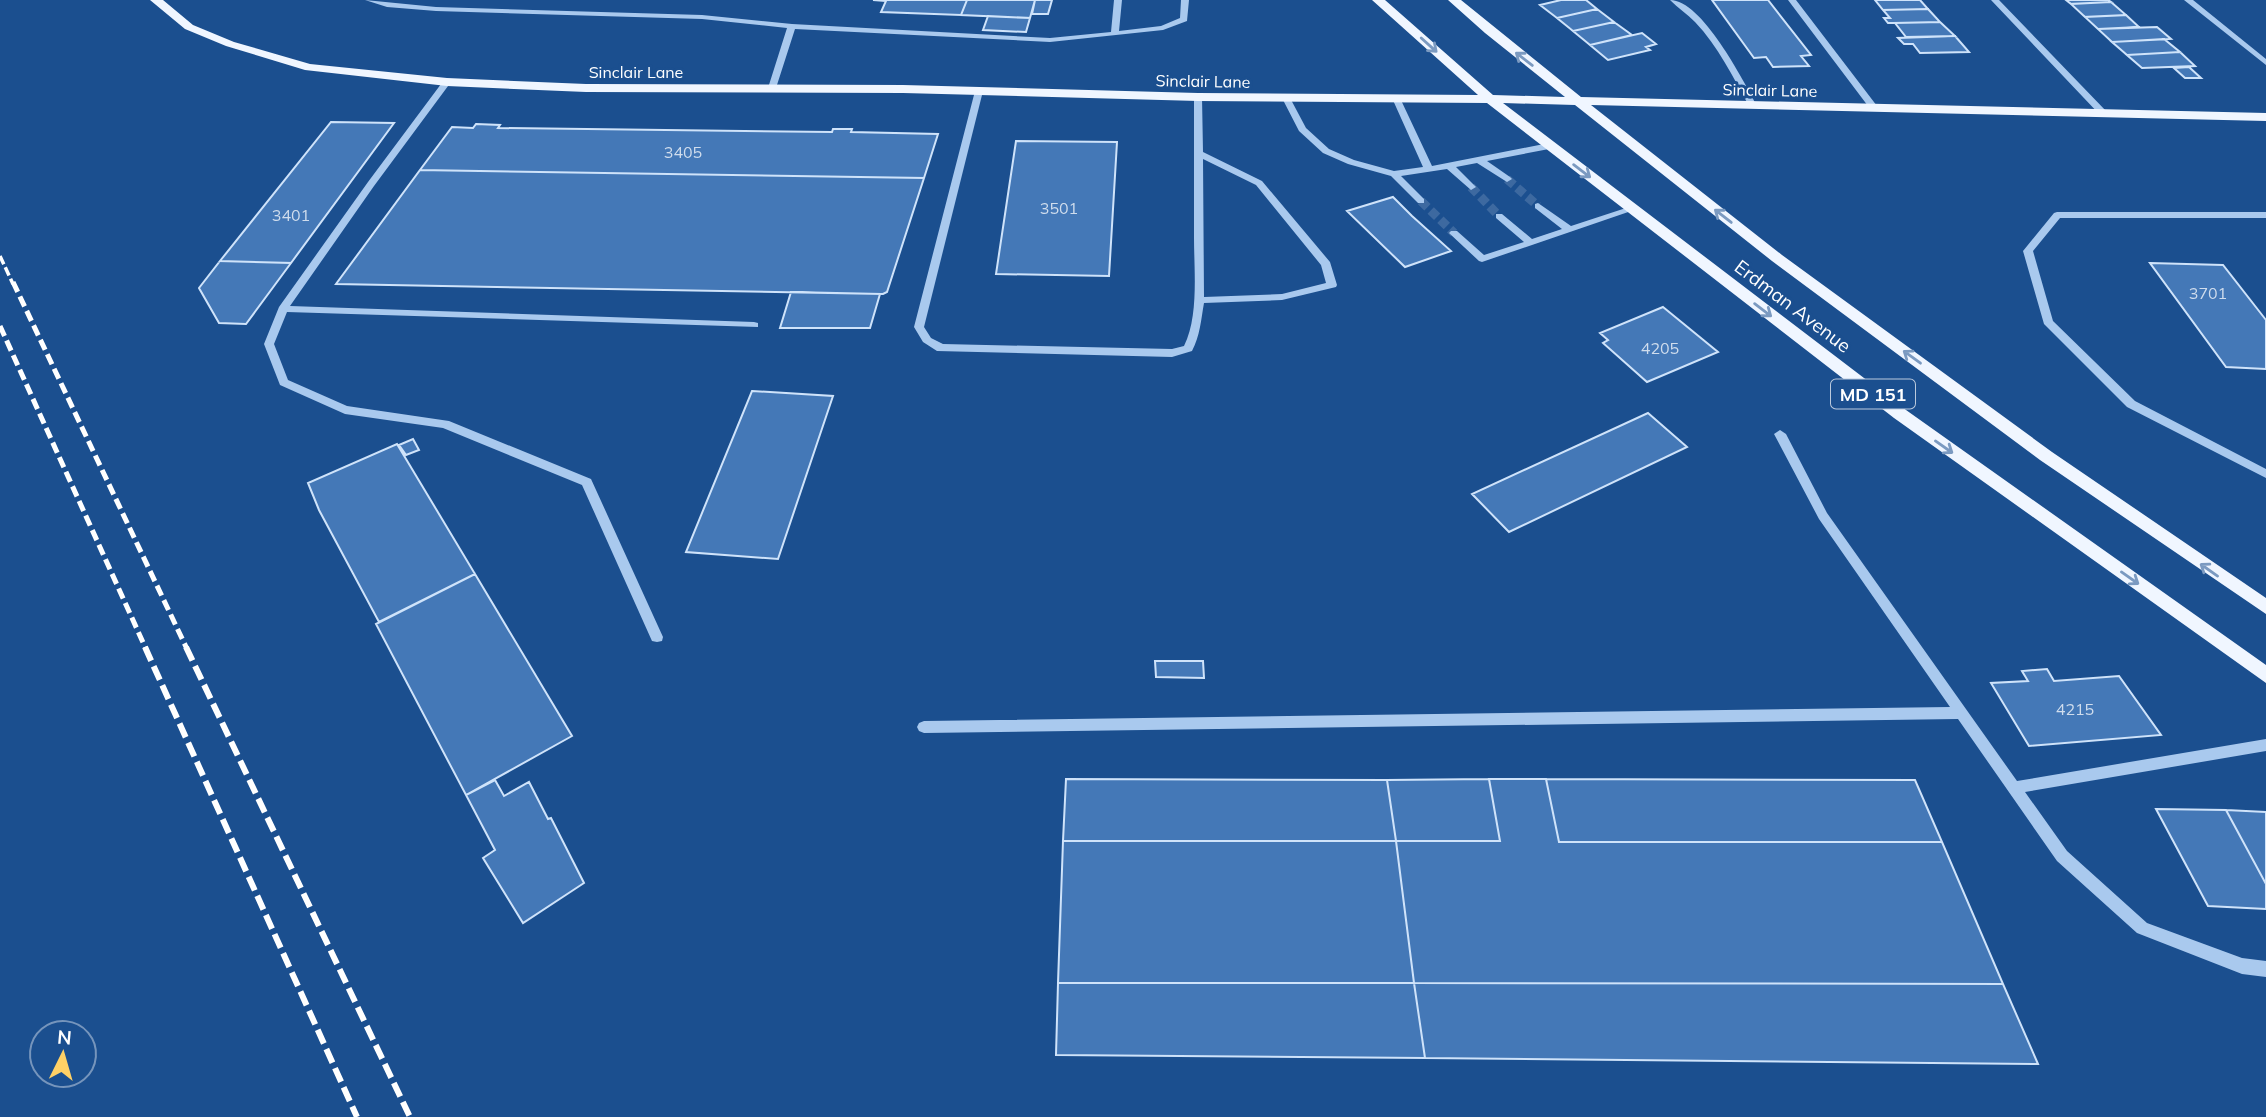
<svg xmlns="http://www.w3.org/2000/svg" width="2266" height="1117" font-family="Mulish,sans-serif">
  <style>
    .building { fill: #4478b7; stroke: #cfe3fa; stroke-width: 2 }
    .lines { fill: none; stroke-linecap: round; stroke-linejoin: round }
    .minor-tunnel { stroke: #3d69a0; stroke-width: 9; stroke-dasharray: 9 4.5; stroke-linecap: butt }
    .minor { fill: #a9c9ee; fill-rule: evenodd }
    .major { fill: #f0f6ff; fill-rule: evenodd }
    .rail-far2 { stroke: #fff; stroke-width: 3.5; stroke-dasharray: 9 3.5; stroke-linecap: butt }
    .rail-far1 { stroke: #fff; stroke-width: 5; stroke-dasharray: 11 5; stroke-linecap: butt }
    .rail { stroke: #fff; stroke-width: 6; stroke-dasharray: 15 6; stroke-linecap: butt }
    .oneway { stroke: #7b9ac1 }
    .labels { text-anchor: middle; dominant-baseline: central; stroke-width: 6; stroke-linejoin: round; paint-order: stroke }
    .far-street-label { font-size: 16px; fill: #fff; stroke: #1b4f8f }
    .number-label { font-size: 16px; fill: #d0dded }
    .shield { fill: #1b4f8f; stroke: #bbcadd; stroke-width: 2 }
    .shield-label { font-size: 18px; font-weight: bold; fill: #fff }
    .street-label { font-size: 19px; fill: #fff; stroke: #1b4f8f }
  </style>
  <rect width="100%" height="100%" fill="#1b4f8f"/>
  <path class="building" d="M873,0H967L961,15L881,12L886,1Z
    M967,0H1035L1030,18L961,15Z
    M1035,0H1052L1048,14H1032Z
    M1561,0H1586L1597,9L1557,18L1540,5Z
    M1712,0H1768L1811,55L1801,56L1809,66L1773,67L1766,57L1754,58Z
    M1875,0H1920L1928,9L1883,10Z
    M2066,0H2108L2111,2L2071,4Z
    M2111,2L2126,15L2085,17L2071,4Z
    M1597,9L1614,22L1573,31L1557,18Z
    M1928,9L1940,22L1895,23H1888L1884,18H1890L1883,10Z
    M2126,15L2139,27L2098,29L2085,17Z
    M988,16L1030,18L1026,32L983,30Z
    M1614,22L1632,35L1590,45L1573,31Z
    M1940,22L1955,36L1906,37L1895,23Z
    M2157,27L2171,39L2112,42L2098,29Z
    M1642,33L1656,44L1646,47L1650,50L1608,60L1590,45Z
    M1955,36L1969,52L1920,53L1913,44H1904L1898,38Z
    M2164,39L2180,52L2127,55L2112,42Z
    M2180,52L2195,66L2142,68L2127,55Z
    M2189,67L2201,78H2185L2174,68Z
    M331,122L394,123L291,263L220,261Z
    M476,124L500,125L498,128L832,132L833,129H852L851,132L938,134L924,178L420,170L452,127L473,128Z
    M1016,141L1117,142L1109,276L996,274Z
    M420,170L924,178L887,292L883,294L336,284Z
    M1393,197L1412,216L1451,251L1405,267L1347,211Z
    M220,261L291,263L246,324L219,323L199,288Z
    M2150,263L2223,265L2266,320V369L2226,367Z
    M791,292L880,294L870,328H780Z
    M1663,307L1718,352L1647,382L1603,343L1608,340L1600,333Z
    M752,391L833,396L778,559L686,552Z
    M1648,413L1687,447L1509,532L1472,494Z
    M413,439L419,450L406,455L399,445Z
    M397,444L475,574L379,622L319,510L308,483Z
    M475,574L572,736L466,795L376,624Z
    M1155,661H1203L1204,678L1156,677Z
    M2047,669L2054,681L2119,676L2161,735L2029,746L1991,683L2028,681L2022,671Z
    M1066,779L1387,780L1396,841H1063Z
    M1489,779L1500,841H1396L1387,780Z
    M1489,779H1546L1559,842H1942L2003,984L1414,983L1396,841H1500Z
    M1546,779L1915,780L1942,842H1559Z
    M495,780L504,796L529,782L548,819L551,818L584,883L523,923L483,858L495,850L466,795Z
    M2156,809L2226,810L2266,884V909L2208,906Z
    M2226,810L2266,812V884Z
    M1063,841H1396L1414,983H1058Z
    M1058,983H1414L1425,1058L1056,1055Z
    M1414,983L2003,984L2038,1064L1425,1058Z"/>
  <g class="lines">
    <path class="minor-tunnel" d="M1507,179L1538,206
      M1471,187L1499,216
      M1421,201L1454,233"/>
    <path class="minor" d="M365,0L436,7L702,15L792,24L1050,38L1111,32L1114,0H1122L1119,31L1161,26L1180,18L1181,0H1189L1187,21L1163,30L1050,42L795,29L776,88L772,91L768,88L787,28L702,19L436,11L387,7Z
      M1670,0C1702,0 1743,80 1757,106L1756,108L1749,106C1733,77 1718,46 1695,22C1687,14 1678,8 1670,0Z
      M1788,0H1796L1877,106V110H1871Z
      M1991,0H1999L2107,112V116H2101Z
      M2184,0H2193L2266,59V65Z
      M447,79L451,82L374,186L290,306L754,322L758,323V327L287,312L274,344L288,380L347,406L449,421L591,479L663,637L662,641L657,642L652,641L582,485L443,428L345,414L280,385L264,344L279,307L368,182L444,80Z
      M979,88L983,91L924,327L931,338L943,344L1172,349L1184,346C1199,316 1194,270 1194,238C1194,190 1194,144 1194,97L1198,94L1202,97L1203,152L1262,181L1330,262L1337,285L1336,287L1282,300L1204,303C1201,320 1200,336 1192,351L1172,357L937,351L923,342L914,327L975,91ZM1203,159L1256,185L1321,265L1326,283L1282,294L1204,297Z
      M1396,95L1400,98L1432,166L1549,143L1553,146L1549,149L1487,161L1510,177L1512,179L1507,182L1477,163L1456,167L1476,187L1471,190L1447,169L1401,176L1424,199V203H1418L1391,176L1348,164L1323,153L1299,131L1282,98L1289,96L1306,128L1329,149L1354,160L1394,171L1423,167L1392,98Z
      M1538,203L1571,226L1629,207H1635L1637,209L1482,262L1479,261L1449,233L1451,231H1457L1484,255L1524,242L1496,218V214H1502L1532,239L1562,229L1535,208V204Z
      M2057,212H2266V218H2060L2033,251L2053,321L2135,401L2266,469V478L2127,407L2044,324L2023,251L2054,213Z
      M1780,430L1786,434L1827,513L2017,781L2266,739V751L2025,792L2067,851L2147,923L2242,958L2266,961V977L2242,974L2137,933L2057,861L1958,719L924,733L919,731L917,727L919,723L924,721L1950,707L1819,519L1774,434Z"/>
    <path class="major" d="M150,0H163L193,25L234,42L310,64L447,78L586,84L903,85L1198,93L1478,95L1372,0H1385L1493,95L1565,97L1485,33L1448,0H1461L1581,97L2266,113V121L1591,105L1782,255L2052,452L2266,598V614L2040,460L1772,261L1575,105L1503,103L1906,410L2266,665V683L1894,418L1487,103L1198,101L903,93L586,92L447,86L305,70L226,46L185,29Z"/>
    <path class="rail-far2" d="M0,256L13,284"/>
    <path class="rail-far1" d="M13,282L187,649
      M0,326L146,649"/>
    <path class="rail" d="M145,647L357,1117
      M186,647L410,1117"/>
  </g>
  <defs><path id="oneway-shaft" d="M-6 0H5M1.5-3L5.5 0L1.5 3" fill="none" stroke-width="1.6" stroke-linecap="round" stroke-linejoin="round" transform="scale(1.75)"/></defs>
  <g class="oneway">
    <use href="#oneway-shaft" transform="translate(1429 45) rotate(42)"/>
    <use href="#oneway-shaft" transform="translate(1524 59) rotate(-142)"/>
    <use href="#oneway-shaft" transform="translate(1582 171) rotate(37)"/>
    <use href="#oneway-shaft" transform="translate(1723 216) rotate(-142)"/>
    <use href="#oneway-shaft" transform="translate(1763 310) rotate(37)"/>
    <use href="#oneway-shaft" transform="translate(1912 357) rotate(-144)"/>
    <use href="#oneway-shaft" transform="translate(1944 447) rotate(35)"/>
    <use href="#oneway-shaft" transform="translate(2209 570) rotate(-145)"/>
    <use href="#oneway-shaft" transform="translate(2130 578) rotate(35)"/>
  </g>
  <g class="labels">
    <g class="far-street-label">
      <text x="636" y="72">Sinclair Lane</text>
      <text transform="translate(1203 81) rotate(1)">Sinclair Lane</text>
      <text transform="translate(1770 90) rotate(1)">Sinclair Lane</text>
    </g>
    <g class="number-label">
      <text x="683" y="152">3405</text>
      <text x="1059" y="208">3501</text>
      <text x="291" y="215">3401</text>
      <text x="2208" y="293">3701</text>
      <text x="1660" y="348">4205</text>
      <text x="2075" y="709">4215</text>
    </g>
    <rect class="shield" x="1831" y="379.5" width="84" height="29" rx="5"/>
    <g class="shield-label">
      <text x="1873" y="394">MD 151</text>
    </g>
    <g class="street-label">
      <text transform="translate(1793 306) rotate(37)">Erdman Avenue</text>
    </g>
  </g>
  <g transform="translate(63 1054) rotate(5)"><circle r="33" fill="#1b4f8f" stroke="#7695bc" stroke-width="2"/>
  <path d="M0-5L12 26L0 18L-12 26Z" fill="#ffd166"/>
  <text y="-10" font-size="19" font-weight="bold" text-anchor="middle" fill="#ffffff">N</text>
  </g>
</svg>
